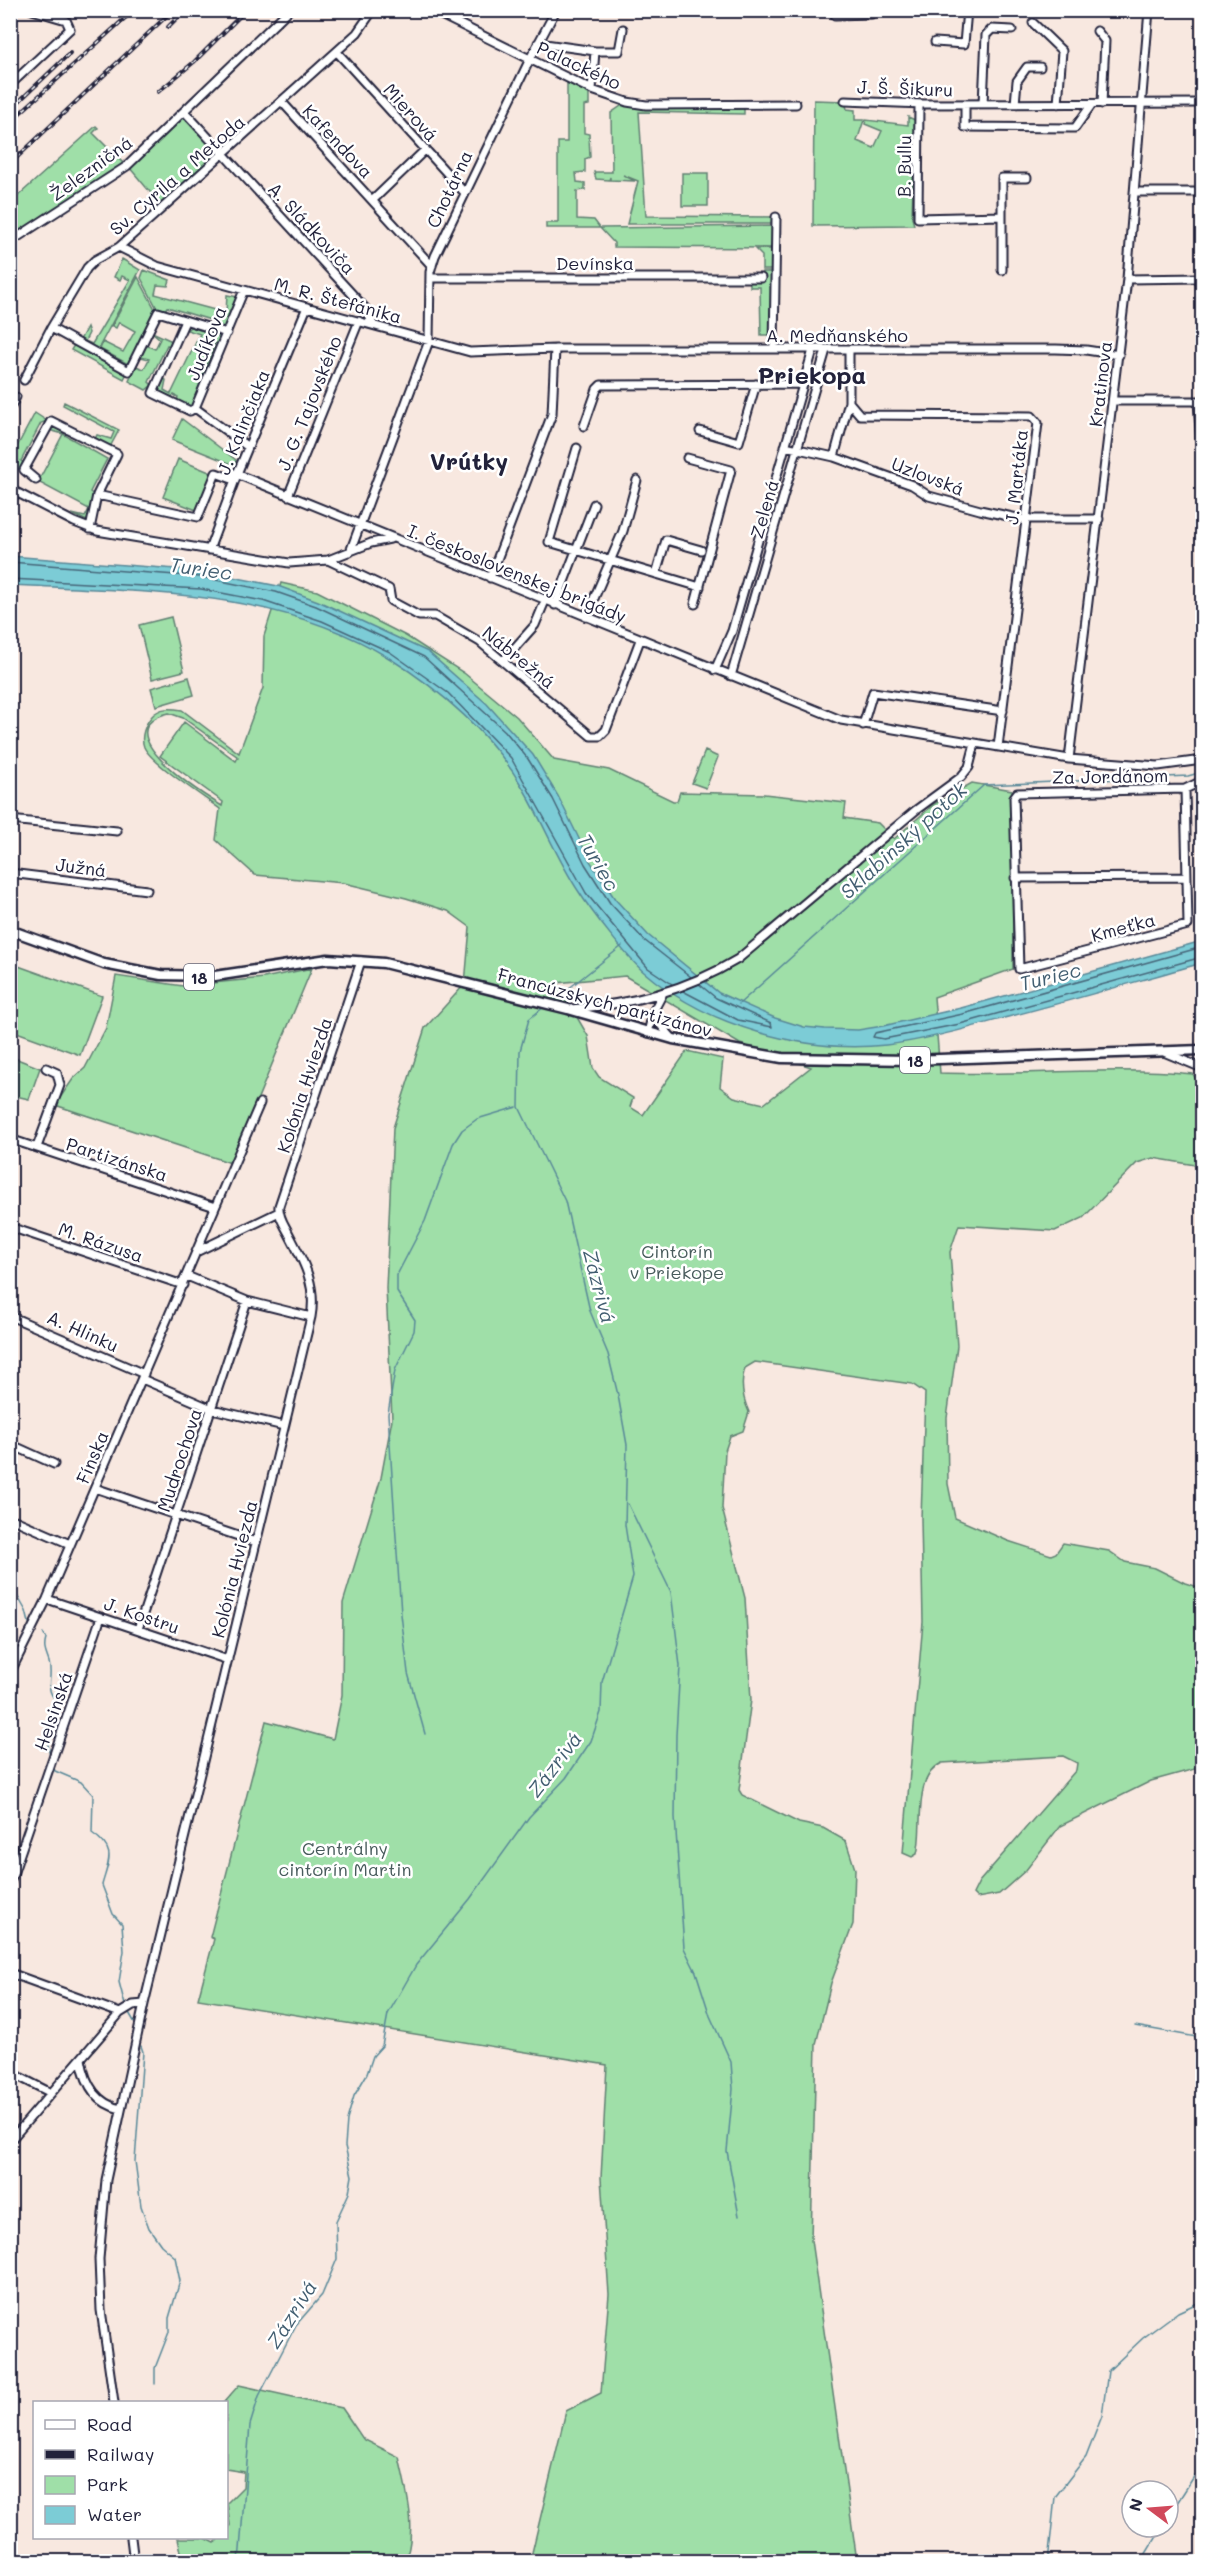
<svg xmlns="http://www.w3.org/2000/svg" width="1213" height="2572" font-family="Mali,sans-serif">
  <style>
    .green { fill: #9fdfa8; stroke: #608072; stroke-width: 1.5; fill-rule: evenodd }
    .water { fill: #7cccd6; stroke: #588898; stroke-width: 1.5 }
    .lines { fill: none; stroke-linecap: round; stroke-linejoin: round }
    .shore { stroke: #466679; stroke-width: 1.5 }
    .stream { stroke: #588898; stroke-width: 1.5 }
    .minor-casing { stroke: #22223b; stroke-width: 11 }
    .major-casing { stroke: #22223b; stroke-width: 13 }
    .minor { stroke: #fff; stroke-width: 7 }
    .major { stroke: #fff; stroke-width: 8 }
    .rail-casing { stroke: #22223b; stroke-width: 4 }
    .rail { stroke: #fff; stroke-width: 1.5; stroke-dasharray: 4.5; stroke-linecap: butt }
    .labels { text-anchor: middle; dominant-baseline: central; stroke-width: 5; stroke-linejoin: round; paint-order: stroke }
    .shield { fill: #fff; stroke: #646476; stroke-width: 1.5 }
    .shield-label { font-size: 16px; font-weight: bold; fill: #22223b }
    .street-label { font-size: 18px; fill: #22223b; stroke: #fff }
    .park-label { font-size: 18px; fill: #485b5c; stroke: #fff }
    .water-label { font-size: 20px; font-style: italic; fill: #425e71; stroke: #fff }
    .district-label { font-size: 24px; font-weight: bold; fill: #22223b; stroke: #fff }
  </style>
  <rect width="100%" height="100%" fill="#f8e8e0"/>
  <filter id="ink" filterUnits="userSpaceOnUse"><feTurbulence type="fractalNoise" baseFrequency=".0167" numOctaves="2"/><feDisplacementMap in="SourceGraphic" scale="12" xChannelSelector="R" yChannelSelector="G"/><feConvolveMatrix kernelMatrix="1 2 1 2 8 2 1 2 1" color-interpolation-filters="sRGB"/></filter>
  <g filter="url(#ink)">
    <path class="green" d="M567,83L589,93V105L584,106V133L589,134L590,157L585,159V172L576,173L577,182L585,183V190L577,191V219L594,220L600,228L776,226V248L614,247V243L600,228H546V223H558V142H567Z
      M814,100L845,101L847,109L855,110V120H864L857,141L874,148L882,131L865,124L866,120L908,125V117L915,120L912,218L914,225L813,226Z
      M624,104L662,109L744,107V114L639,112L646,216L774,217V224H627L638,181L623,175L635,181L610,180V177L609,180L596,179L594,172H612L611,113Z
      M184,115L222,154L161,205L129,167Z
      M96,126L98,128L93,133L125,165L11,241L10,203Z
      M682,173H708V206H682Z
      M755,249H774L773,270H762V256Z
      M122,259L140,270L97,351L79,342L87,327L89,333L85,341L92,344L130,280L122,276L120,280L114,277Z
      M144,270L170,280L168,286L157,285L155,294L226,313L227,295L238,297L225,328H220L217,322L167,307L163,313L159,312L141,278Z
      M762,272H773L770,335H761L760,287H750V282H762Z
      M138,277L156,311L128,364L100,349L103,342L123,352L135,331L119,322L116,328L112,326Z
      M190,327L222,337L219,343H215L191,408L177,402L178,397L174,395L170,398L157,392L163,378L166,380L164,390L171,394L200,334L187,330Z
      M152,332L172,341L170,346L167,345L149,382L152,385L146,390L129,381L136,366L144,369L149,359L141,357L146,345L155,349L160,339Z
      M74,345L127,373L124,379L71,350Z
      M64,402L119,430L110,447L95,439L97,435L111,439L114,432L63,405Z
      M35,413L47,421L41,423L21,461L24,463L21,469L18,468L11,482V458Z
      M182,419L236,460L234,465L172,440Z
      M52,424L65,430L63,434L107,459L90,492L94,495L87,521L72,514L85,517L89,509L38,482L63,434L49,430Z
      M178,459L214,474L199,511L163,497Z
      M281,583L317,591L406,636L464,673L517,717L554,760L609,770L673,801H677L680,792L764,794L846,803L844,818L878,823L894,839L934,804L972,783L1012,790L1013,969L934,997L940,1073C1025,1076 1109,1066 1193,1074L1202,1089V1173L1195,1165L1153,1158L1137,1163L1083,1218L1055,1231L959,1225L950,1252L957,1346L947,1418L948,1484L955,1518L1008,1541L1051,1555L1056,1553L1063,1543L1109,1551L1125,1562L1155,1568L1185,1583L1202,1588V1646L1199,1653L1202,1661V1767L1151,1781L1060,1826L1026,1870L999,1894L977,1898L973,1894L979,1882L1076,1770L1077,1763L1063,1756L942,1763C912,1777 924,1827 917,1854L912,1857L903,1853L923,1622L921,1519L925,1393L912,1384L755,1362L745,1368C740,1383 743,1399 749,1412L743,1431L730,1436L725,1451L722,1508L745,1598L751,1700L739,1790L742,1795L799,1823L823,1828L846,1841L855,1869L853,1924L831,1983L816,2044L811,2240L857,2561H530L566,2411L601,2393L609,2294L601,2178L607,2065L198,1999L214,1939L210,1937L266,1721L333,1739L342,1695L343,1603L381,1478L392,1419L386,1288L393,1128L425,1028L465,984L470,927L448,911L406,898L344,883L255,875L216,840L220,809C204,797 151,763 144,747C140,737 145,724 152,716C160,707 171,708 182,710L239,753L263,688L264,636ZM169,713L183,718L238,757L236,761L184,722L160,756L223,802L222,806C202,794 101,730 169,713ZM625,976L740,1044L811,1067L764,1104L734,1097L720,1087L723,1059L687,1051L643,1115L630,1107L633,1098L599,1077L593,1068L588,1036L557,983Z
      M171,617L184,671L152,679L139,625Z
      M189,677L194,695L156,706L151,688Z
      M705,751L718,757L706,788L692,783Z
      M10,963L102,996L80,1055L11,1030Z
      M312,968L231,1163L55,1105L73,1079L85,1068L106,1028L116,976L183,986L264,978Z
      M11,1048L15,1050L12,1057L40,1068L29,1099L11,1095Z
      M239,2385L342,2408L363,2439L399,2457C406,2490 418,2529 405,2561H183L178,2538H205L215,2543L219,2538H226L230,2525L227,2503L243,2487L244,2472L226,2469V2402H224Z"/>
    <path class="water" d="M10,556L202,571L278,586L318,601L428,652L487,704L533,755L558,796L590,861L615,899L648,935L719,993L775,1018L804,1027L825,1029L858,1030L883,1026L961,1008L1202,941V963C1138,981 1073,1000 1008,1017C968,1028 927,1040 886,1045C805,1054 707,1026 645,973C628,959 591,911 579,892C557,859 543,822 523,788C492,735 441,690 389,658C275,588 139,592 11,585Z"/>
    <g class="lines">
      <path class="shore" d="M10,562L201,577L276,592L316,606L424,657L505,731L528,759L553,799L585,864L610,903L644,940L691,977
        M10,579L201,589L263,601L322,621L390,652L448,693L511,758L586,893L648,968L672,984
        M1202,947L963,1014L875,1033L873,1037L884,1039L960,1024L1202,957
        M683,991L738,1020L772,1027L771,1023L716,998L699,984"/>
      <path class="stream" d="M553,1001L622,946
        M739,1004L984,785L1188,776L1202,772
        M628,1504L671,1592L680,1666L676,1735L675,1817L684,1948L696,1972L710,2016L731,2062L733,2089L727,2151L739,2216
        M10,1583L26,1611L29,1623
        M43,1633L46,1639C43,1649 46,1653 49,1662C54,1682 41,1687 61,1706L48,1745L50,1756
        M10,1682L23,1655
        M425,1734L408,1673L401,1614L388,1414L395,1370L414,1331L415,1320L397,1292V1275L425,1221L453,1144L462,1130L477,1119L517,1107
        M53,1766L55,1771L81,1782L93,1795L92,1833C117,1850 109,1860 102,1885L113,1914L122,1924L124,1951L119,1982L125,2005
        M128,2011L135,2023
        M1135,2026L1202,2038
        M141,2046L143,2052L135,2161L141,2206L149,2228L161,2245L175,2257L180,2281L169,2318V2332L155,2368V2384
        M1168,2517L1195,2475L1202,2472
        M239,2562L250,2425L259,2396L296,2325L322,2295L337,2259L336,2221L349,2193L352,2176L345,2146L347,2120L354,2096L367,2074L373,2056L382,2046L388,2014L416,1965L470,1899L529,1817L566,1778L591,1741L601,1712L602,1682L633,1577L625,1525L627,1445L618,1395L608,1354L590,1311L565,1201L519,1107L520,1051L529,1019L544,1007
        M1048,2562L1055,2497L1086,2457L1102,2416L1108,2371L1143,2338L1178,2312L1202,2301
        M1141,2562L1162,2527"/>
      <defs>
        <path id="minor" d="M431,10L592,90L627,102L646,105L796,104
          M835,15L871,14L875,10
          M1033,23L1062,51L1058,104
          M1097,31L1105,41L1102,104
          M935,42L964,44L967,10
          M538,43L595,51H619L623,29
          M337,52L464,192
          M10,85L70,29L66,20L32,10
          M592,90L595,51
          M845,101L923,104L1202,103
          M282,102L432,266
          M919,104L918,218L1002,216
          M965,104V127L1072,128H1075L1092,104
          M983,104L986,35L992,29L1012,30
          M1015,104L1017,81L1027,67H1040
          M184,111L289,10
          M1134,192H1202
          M373,200L425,150
          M10,242L127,166L184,111L365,308L373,324
          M119,247L157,266L470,352L555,349H1056L1086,350L1119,355
          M1002,270V178H1027
          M430,278H761
          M1127,279L1202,278
          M185,321L153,393L190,411L195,408L248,447
          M51,328L129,371L158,312L227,333
          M774,349L776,217
          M849,350V402L860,415L1032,416L1038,423L998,747
          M24,380L51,328L87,268L95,260L119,247L357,33L373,10
          M1113,401H1202
          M1198,401L1202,461
          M10,408L16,397
          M195,408L244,290
          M584,426L597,389L601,385L803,384
          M700,431L739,442L756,384
          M785,446L834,457L912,485L929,496L980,510L1022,519H1099
          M577,448L549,542L700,587
          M834,457L849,402
          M687,458L731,470L695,604
          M234,473L841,720L1069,759L1158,766L1202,760
          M36,480L24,470L51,421L117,454L97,495L90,529
          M10,489L74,522L97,531L289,563L328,560L371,543L390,539
          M97,495L198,517L216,473L232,479
          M288,496L359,321
          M209,550L239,469L307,307
          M350,552L429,341L430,272L435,256L530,59L556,10
          M328,560L389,589L391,601L419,616H435L480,642L591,736H600L606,730L640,640
          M656,574L666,540L701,550
          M490,578L552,414L555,349
          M555,605L594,504
          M586,617L623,531L637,480
          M503,661L535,625L545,601
          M715,670L732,631L813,350
          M731,676L826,350
          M863,725L873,692L1003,711
          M1069,759L1127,279L1149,10
          M1185,789L1188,925L1019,969L1014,797L1017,793L1185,789L1202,781
          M10,820L117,831
          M10,873L147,890
          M1015,878L1186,877
          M571,1009C632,1004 685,991 738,959L916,810L961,777L969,767L975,744
          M653,1012L658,1022L673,1039
          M648,1033L653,1012L662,995
          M1166,1053L1202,1068
          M10,1139L215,1207
          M37,1147L60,1085L57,1073L46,1068
          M10,1227L183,1285
          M198,1251L279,1212
          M187,1276L247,1301L311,1317
          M10,1316L144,1374
          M142,1379L212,1409L284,1426
          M10,1444L54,1464
          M95,1488L256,1542
          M10,1518L70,1544
          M47,1599L228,1660
          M138,1629L247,1301
          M10,1673L47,1599L260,1103
          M10,1883L101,1617
          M10,1973L120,2013
          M81,2059C85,2083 96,2104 121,2109
          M10,2072L51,2093
          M10,2141L120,2013L133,2005L144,2004
          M114,2402L101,2310L99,2259L106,2180L144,2004L311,1317C317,1284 303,1261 288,1232C284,1224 278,1216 279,1206L361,961
          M131,2538L134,2562"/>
        <path id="major" d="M10,930L104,964L161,975L215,976L328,959L384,963L568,1009L673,1039L782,1058L911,1060L1202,1050"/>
      </defs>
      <use href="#minor" class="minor-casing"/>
      <use href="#major" class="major-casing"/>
      <use href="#minor" class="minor"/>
      <use href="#major" class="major"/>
      <defs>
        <path id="rail" d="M168,27L185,10
          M158,92L194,62L246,10
          M13,107L70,53
          M10,122L134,10
          M10,164L173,10"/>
      </defs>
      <use href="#rail" class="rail-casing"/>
      <use href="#rail" class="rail"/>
    </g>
  </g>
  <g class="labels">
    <g class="shield">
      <rect x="184" y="964" width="30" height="26" rx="4.5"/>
      <rect x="900" y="1047" width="30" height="26" rx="4.5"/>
    </g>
    <g class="shield-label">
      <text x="199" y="977">18</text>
      <text x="915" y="1060">18</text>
    </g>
    <g class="street-label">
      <text transform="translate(579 65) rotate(25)">Palackého</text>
      <text transform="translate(905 88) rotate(2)">J. Š. Šikuru</text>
      <text transform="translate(411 112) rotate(48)">Mierová</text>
      <text transform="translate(338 141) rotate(47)">Kafendova</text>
      <text transform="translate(904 166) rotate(-89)">B. Bullu</text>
      <text transform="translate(91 168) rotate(-36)">Železničná</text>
      <text transform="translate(177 175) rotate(-41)">Sv. Cyrila a Metoda</text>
      <text transform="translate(449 189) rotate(-65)">Chotárna</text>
      <text transform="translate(312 228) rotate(47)">A. Sládkoviča</text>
      <text x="595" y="263">Devínska</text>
      <text transform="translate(338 300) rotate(15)">M. R. Štefánika</text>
      <text x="837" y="335">A. Medňanského</text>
      <text transform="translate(206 343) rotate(-68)">Judíkova</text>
      <text transform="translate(1100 384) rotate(-83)">Kratinova</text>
      <text transform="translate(309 403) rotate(-68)">J. G. Tajovského</text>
      <text transform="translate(243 422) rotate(-68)">J. Kalinčiaka</text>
      <text transform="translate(928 476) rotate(21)">Uzlovská</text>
      <text transform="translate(1016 477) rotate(-84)">J. Martáka</text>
      <text transform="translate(764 509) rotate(-74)">Zelená</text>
      <text transform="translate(517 573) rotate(22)">I. československej brigády</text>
      <text transform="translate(519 657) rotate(39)">Nábrežná</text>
      <text transform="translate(1110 776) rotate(-1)">Za Jordánom</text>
      <text transform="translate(81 867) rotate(7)">Južná</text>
      <text transform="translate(1123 927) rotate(-15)">Kmeťka</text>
      <text transform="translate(605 1002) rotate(15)">Francúzskych partizánov</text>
      <text transform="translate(304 1085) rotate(-72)">Kolónia Hviezda</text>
      <text transform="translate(117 1159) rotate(18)">Partizánska</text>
      <text transform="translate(101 1242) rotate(19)">M. Rázusa</text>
      <text transform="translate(83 1331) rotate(24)">A. Hlinku</text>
      <text transform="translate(92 1457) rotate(-67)">Fínska</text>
      <text transform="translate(179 1460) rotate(-72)">Mudrochova</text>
      <text transform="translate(234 1569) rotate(-76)">Kolónia Hviezda</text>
      <text transform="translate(142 1615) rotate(19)">J. Kostru</text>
      <text transform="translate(53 1711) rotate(-71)">Helsinská</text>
    </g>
    <g class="park-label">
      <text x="677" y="1251">Cintorín<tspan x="677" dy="21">v Priekope</tspan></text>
      <text x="345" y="1848">Centrálny<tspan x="345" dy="21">cintorín Martin</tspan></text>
    </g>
    <g class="water-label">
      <text transform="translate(201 568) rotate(8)">Turiec</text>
      <text transform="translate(903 840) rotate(-42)">Sklabinský potok</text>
      <text transform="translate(599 862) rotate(60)">Turiec</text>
      <text transform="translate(1050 976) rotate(-14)">Turiec</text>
      <text transform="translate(600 1286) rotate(75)">Zázrivá</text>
      <text transform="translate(554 1764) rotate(-53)">Zázrivá</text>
      <text transform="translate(291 2314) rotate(-58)">Zázrivá</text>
    </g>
    <g class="district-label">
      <text x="812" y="374">Priekopa</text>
      <text x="469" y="460">Vrútky</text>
    </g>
  </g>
  <rect width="1213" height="2572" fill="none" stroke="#fff" stroke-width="36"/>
  <rect x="18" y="18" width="1177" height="2536" fill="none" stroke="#22223b" stroke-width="2" filter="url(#ink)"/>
  <rect x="33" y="2401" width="195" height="138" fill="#ffffff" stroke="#a7a7b1" stroke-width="1.5"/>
  <rect x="45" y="2420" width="30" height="9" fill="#ffffff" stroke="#a7a7b1" stroke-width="1.5"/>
  <text x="87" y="2431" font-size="18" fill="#22223b">Road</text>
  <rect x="45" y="2450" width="30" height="9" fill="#22223b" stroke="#a7a7b1" stroke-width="1.5"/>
  <text x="87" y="2461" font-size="18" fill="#22223b">Railway</text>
  <rect x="45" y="2476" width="30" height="18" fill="#9fdfa8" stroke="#a7a7b1" stroke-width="1.5"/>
  <text x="87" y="2491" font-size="18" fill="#22223b">Park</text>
  <rect x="45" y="2506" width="30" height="18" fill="#7cccd6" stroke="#a7a7b1" stroke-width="1.5"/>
  <text x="87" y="2521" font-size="18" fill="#22223b">Water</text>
  <g transform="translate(1150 2509) rotate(286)"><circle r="28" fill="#ffffff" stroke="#a7a7b1" stroke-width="1.5"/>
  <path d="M0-4.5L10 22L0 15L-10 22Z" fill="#d1495b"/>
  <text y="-9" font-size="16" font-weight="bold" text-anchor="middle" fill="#22223b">N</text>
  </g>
</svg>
